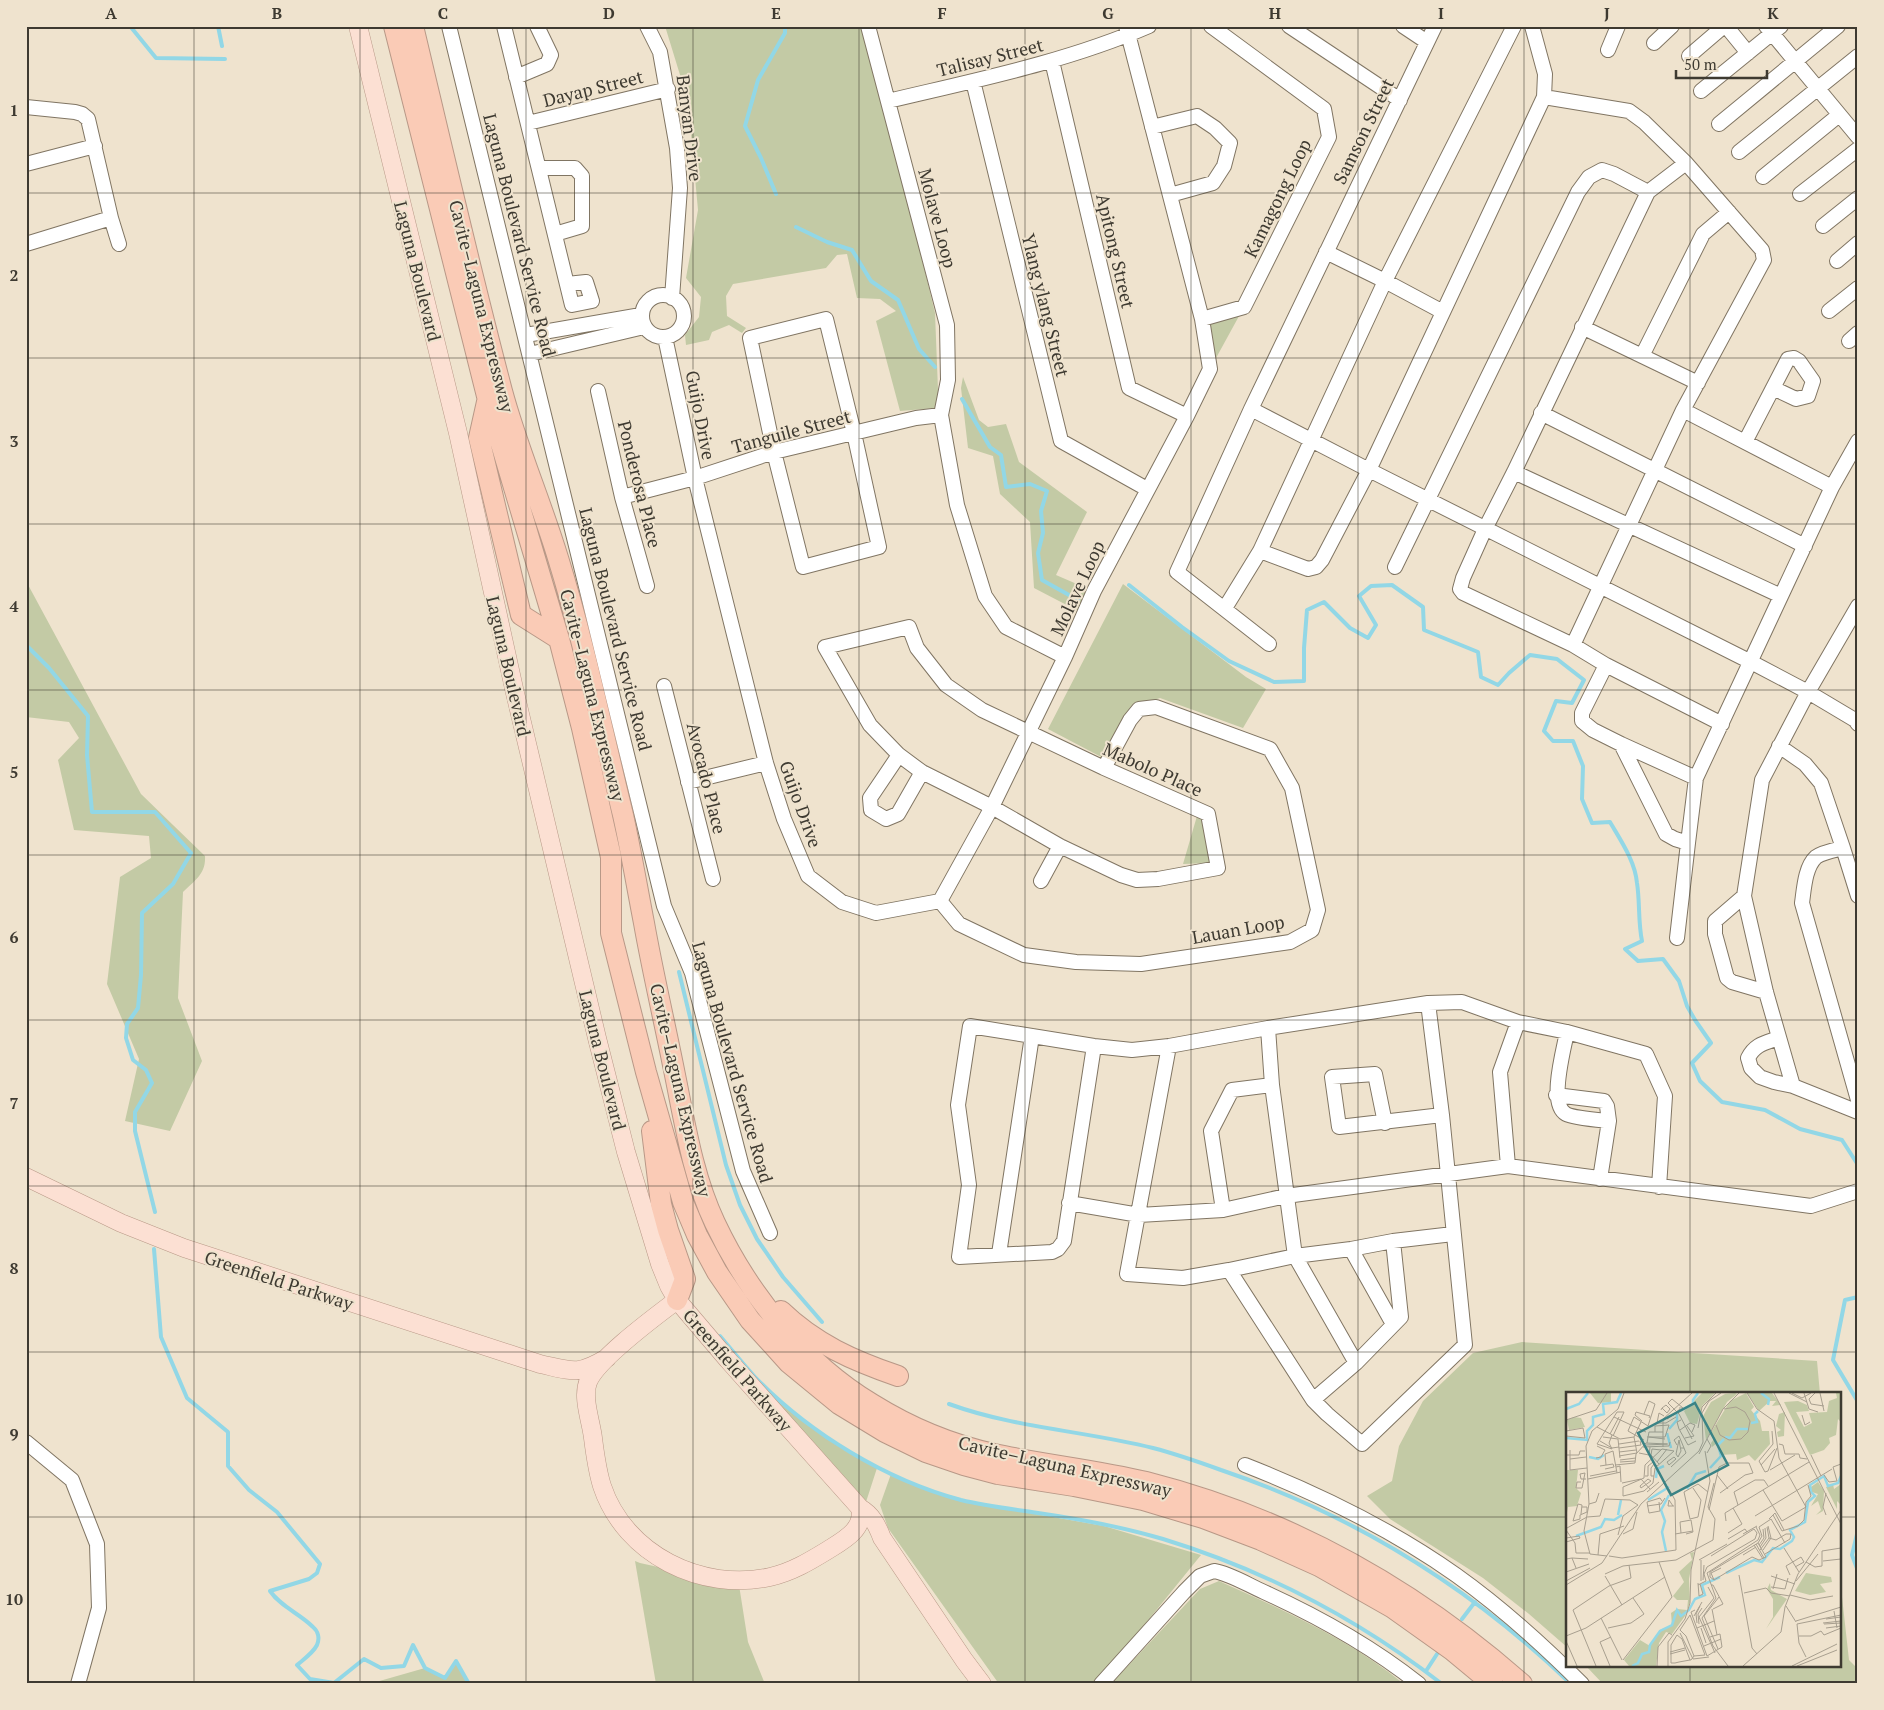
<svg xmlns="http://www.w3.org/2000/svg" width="1884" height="1710" font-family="'PT Serif',serif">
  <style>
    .green { fill: #c3caa5 }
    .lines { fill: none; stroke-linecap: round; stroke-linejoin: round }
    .stream { stroke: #92d7e6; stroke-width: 4 }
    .minor-casing { stroke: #807563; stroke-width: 16 }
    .major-casing { stroke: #b89887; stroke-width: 19 }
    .highway-casing { stroke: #b89887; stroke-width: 22 }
    .minor { stroke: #fff; stroke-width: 14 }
    .major { stroke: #fce0d3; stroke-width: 18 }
    .highway { stroke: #facbb6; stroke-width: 20 }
    .grid { fill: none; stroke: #3e3a31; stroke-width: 1; stroke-opacity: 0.55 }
    .labels { text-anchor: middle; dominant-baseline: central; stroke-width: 4; stroke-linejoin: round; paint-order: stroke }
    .street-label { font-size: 18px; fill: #3e3a31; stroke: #efe3ce }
    .inset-river { fill: none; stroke: #92d7e6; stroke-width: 2.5 }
    .inset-road { fill: none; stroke: #a89f8f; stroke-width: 1 }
    .view { fill: #3b8385; fill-opacity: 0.15; stroke: #3b8385; stroke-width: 2.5 }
    .inset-edge { fill: none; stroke: #3e3a31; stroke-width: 2.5 }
    .neatline { fill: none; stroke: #3e3a31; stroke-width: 2 }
    .grid-label { font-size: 16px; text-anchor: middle; font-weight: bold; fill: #3e3a31 }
  </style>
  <rect width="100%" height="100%" fill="#efe3ce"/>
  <path class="green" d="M665,26H866L935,313L938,390L937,408L900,411L876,321L896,311L880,299L857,298L847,254L837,255L826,268L733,284L726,296L727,316L746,328L742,333L729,325L712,332L709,340L686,345L685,335L699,317L701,297L686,278L698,210L688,101Z
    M1244,307L1210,369L1202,319Z
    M963,377L979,420L988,427L1006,424L1019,462L1087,512L1056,575L1093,591L1082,613L1034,588L1030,522L1000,494L993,456L968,448L961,388Z
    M26,581L141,794L205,856C206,874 195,880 183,892L178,998L202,1061L170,1131L125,1121L139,1059L107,984L120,877L151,858L149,836L74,830L58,760L79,738L69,722L26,717Z
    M1123,584L1246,677L1266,689L1243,728L1160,698L1137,706L1107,760L1048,729Z
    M1197,816L1205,818L1210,863L1183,864Z
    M1522,1342L1817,1361L1820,1394H1568V1648L1529,1614L1483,1578L1390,1519L1367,1496L1392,1481L1399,1446L1423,1401L1473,1353Z
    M754,1378C792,1413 832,1442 877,1468L866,1502Z
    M891,1474L936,1493L961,1501L1104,1526L1201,1555L1128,1645L1091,1684H999L888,1528L880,1505Z
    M635,1561L640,1563L739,1585L748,1642L765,1684H656Z
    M1840,1579L1849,1660L1858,1669V1684H1603L1586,1666H1840Z
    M1219,1581C1283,1610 1349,1639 1404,1684H1111L1200,1589Z
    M456,1661L469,1684H369L425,1668L445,1678Z"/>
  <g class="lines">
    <path class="stream" d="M130,26L156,58L225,59
      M218,26L222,46
      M776,194L761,158L745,126L758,80L785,33V26
      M796,227L827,242L852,250L871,281L898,300L919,349L935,367
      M962,399L990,447L1001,455L1006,487L1030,484L1047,491L1041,511L1043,533L1038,553L1042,580L1078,600
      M1129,585L1182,627L1229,661L1274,682L1304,681V648L1307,610L1324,602L1350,628L1368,638L1376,625L1359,596L1371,586L1392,585L1423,607L1424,630L1478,652L1481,677L1498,685L1509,673L1530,655L1557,659L1584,680L1572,703L1556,701L1544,731L1553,741H1573L1583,766L1582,799L1592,823L1610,822C1621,841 1635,861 1637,883C1640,902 1638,922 1642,941L1625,949L1638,961L1663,959L1679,981L1687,1006L1695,1020L1711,1043L1692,1063L1700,1081L1722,1102L1765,1110L1800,1129L1842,1140L1858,1165
      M26,645L49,668L88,716L87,755L92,812H155L191,853L173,884L142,913L141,975L138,1008L127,1024L126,1038L133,1060L146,1070L152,1083L135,1112V1131L155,1212
      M679,972L726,1165L740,1205L757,1239L783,1277L822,1322
      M154,1249L161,1337L187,1398L228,1432V1466L249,1490L277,1512L320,1564L317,1573L309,1579L270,1591C281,1607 299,1613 313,1627C318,1631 320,1638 317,1645C313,1653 304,1659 297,1665L310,1679L334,1683L364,1659L381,1668L404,1666L413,1645L425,1668L445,1678L456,1661L469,1684
      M1858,1297L1845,1300L1833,1360L1858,1402
      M720,1336C732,1350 743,1364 755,1377C809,1433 886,1480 961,1500C986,1506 1012,1509 1038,1513C1080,1519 1122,1527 1163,1539C1264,1570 1358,1619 1442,1684
      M949,1404C1015,1428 1085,1431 1153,1448C1176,1454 1199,1462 1221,1470C1354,1515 1469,1586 1571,1684
      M1858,1530L1852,1555L1858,1571
      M1462,1619L1475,1602
      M1426,1671L1437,1654"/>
    <defs>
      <path id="minor" d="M449,26L664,906L692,973L743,1171L770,1233
        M504,26L572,305L592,301L586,282L567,284
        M647,26L660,52L677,148L680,188L672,298
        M868,26L947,325L948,380L941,415L957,505L985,596L1006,627L1065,657L1094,591L1187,416L1210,369L1202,319L1126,26
        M1289,26L1400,100
        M1403,26L1427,42
        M1726,26L1748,53
        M1766,26L1858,137
        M1654,43L1672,26
        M1608,50L1618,26
        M1689,56L1724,26
        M1052,61L1129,388L1187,416
        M516,77L547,64L551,55L537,26
        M973,81L1061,441L1147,489
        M1701,91L1781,26
        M1544,97L1629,111L1644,122L1686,163L1762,250L1764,260L1683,410L1573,645
        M888,101C976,80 1066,62 1149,26
        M26,107L75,112L82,114L88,119L111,218L26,244
        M528,123L668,89
        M1719,124L1838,26
        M1152,127L1197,116L1215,128L1230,143L1224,166L1213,183L1170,195
        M1739,152L1858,56
        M26,164L95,146
        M539,168H575L582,176V226L555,234
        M1763,177L1839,115
        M1800,194L1858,149
        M111,218L119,244
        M1823,226L1858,198
        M1326,252L1385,281L1443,312
        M1837,261L1858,243
        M642 316a21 21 0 1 1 42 0a21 21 0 1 1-42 0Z
        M1829,311L1858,288
        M826,319L854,433L879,547L803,567L774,452L750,338Z
        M1202,319L1244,307L1329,137L1324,109L1211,26
        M1582,327L1698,383
        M526,335L641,315
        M665,337L695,478L766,763L784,819L808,876L842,902L876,913L940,901L992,807L1065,657
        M1849,341L1858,333
        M530,354L644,327
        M1642,356L1703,234L1729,212
        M598,391L622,497L647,586
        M1251,409L1369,470L1751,662L1808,692L1855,720L1858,724
        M1683,410L1832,487L1696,778L1688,843L1675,839L1666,834L1621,744L1593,730L1582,721V713L1606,665L1573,645L1463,593L1460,589L1463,578L1485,529L1514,472L1648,192L1686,163
        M1541,413L1805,546
        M1745,442L1788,359L1794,358L1799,361L1813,381L1808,396L1796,399L1773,388
        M1514,472L1781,596
        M1832,487L1858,441
        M622,497L695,478L774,452L916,418L941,415
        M1260,551L1308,569L1316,567L1322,560L1369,470L1544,97L1545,74L1532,26
        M1395,567L1578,192L1589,177L1602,170L1614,174L1648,192
        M1225,608L1260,551L1385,281L1514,26
        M909,627L917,648L946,685L982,710L1104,768L1208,814L1218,868L1158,879L1137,880L1121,875L1060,846L992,807L922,772L899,755L870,725L825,647Z
        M1269,644L1177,572L1251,409L1435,26
        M1606,665L1722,724
        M664,686L713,879
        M1621,744L1696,778
        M1779,746L1805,764L1821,783L1843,848
        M899,755L870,798L871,810L886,819L898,814L922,772
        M688,782L766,763
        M1041,881L1060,846
        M1744,896L1715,921V934L1727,978L1732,982L1766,992
        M1858,896L1843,848C1835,850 1823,852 1816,857C1805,867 1804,889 1802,903L1858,1100
        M940,901L959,924L1024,955L1076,962L1141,964L1290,942L1312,930L1318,910L1292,788L1270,749L1156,707L1139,709L1130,720L1104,768
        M1677,938L1688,843
        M1268,1028L1272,1085L1295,1256L1356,1363
        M1567,1032C1564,1049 1548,1104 1566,1114C1573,1118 1599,1120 1609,1121L1600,1179
        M1779,1038C1765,1043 1755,1044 1748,1058L1751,1068L1760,1077L1774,1082L1793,1086L1858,1112
        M1094,1046L1064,1241L1058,1249L1052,1252L959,1257L969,1185L958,1105L970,1026L1094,1046L1132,1050L1169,1046L1268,1028L1428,1003L1462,1002L1518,1022L1567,1032L1646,1054L1665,1096L1659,1187
        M1169,1046L1127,1274L1183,1278L1229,1270L1295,1256L1351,1249L1393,1241L1453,1234
        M1793,1086L1766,992L1744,896L1762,780L1808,692L1858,606
        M1556,1095L1604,1101L1607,1106L1609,1121
        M1385,1123L1375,1074L1332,1077L1339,1127L1442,1115
        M1508,1166L1500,1072L1518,1022
        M1069,1203L1139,1215L1223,1210L1286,1196L1508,1166L1811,1206L1858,1191
        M1223,1210L1211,1131L1232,1090L1272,1085
        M1351,1249L1393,1324
        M999,1254L1032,1036
        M1229,1270L1313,1400L1327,1414L1362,1444L1465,1345L1442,1115L1428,1003
        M1313,1400L1356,1363L1401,1317L1393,1241
        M26,1442L72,1480L97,1544L99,1608L78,1684
        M1245,1465C1319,1494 1391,1529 1456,1575C1501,1607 1543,1645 1582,1684
        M1101,1684L1184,1592L1200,1576L1214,1571C1231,1574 1248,1585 1264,1592C1319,1617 1371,1646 1419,1684"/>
      <path id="major" d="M358,26L458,433L515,693L597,1038L626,1152L660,1264L669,1286L677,1300L728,1360L860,1508C872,1515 877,1525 882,1538L964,1660L982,1684
        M26,1177L121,1223L184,1248L540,1364C572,1371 577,1376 607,1358
        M677,1300C656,1316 597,1359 588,1382C582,1398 591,1421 593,1438C595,1454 597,1470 602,1486C625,1555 702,1592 770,1577C792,1572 810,1561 828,1550C844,1540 865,1529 860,1508"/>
      <path id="highway" d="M394,26L488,400L559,639L582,728L611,857V933L646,1072L683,1202L697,1235L717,1272L750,1320L789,1363L839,1404L885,1432L926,1452L964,1465L998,1474L1074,1486L1143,1500L1203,1518L1261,1540L1319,1566L1393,1608L1452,1650L1493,1684
        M413,26C442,148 470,270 502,391C517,447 541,502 558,558C584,642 602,729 623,815C631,851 637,887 644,923C653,974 665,1024 675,1075C685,1124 693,1177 715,1223C749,1295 804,1363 872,1404C909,1427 952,1445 994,1454C1045,1465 1096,1470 1146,1482C1287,1518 1413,1588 1522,1684
        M487,402L479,438L521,615L559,639
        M652,1131L661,1204L668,1230L685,1279L677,1300
        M781,1311C815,1344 854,1361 898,1376"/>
    </defs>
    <use href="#minor" class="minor-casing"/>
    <use href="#major" class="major-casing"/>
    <use href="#highway" class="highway-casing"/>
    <use href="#minor" class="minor"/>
    <use href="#major" class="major"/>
    <use href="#highway" class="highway"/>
  </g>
  <path class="grid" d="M194,26V1684M360,26V1684M526,26V1684M693,26V1684M859,26V1684M1025,26V1684M1191,26V1684M1358,26V1684M1524,26V1684M1690,26V1394M26,193H1858M26,358H1858M26,524H1858M26,690H1858M26,855H1858M26,1020H1858M26,1186H1858M26,1352H1858M26,1517H1568M1840,1517H1858M1690,1666V1684"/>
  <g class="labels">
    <g class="street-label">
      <text transform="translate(990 57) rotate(-14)">Talisay Street</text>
      <text transform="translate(593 88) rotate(-14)">Dayap Street</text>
      <text transform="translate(690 128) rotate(83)">Banyan Drive</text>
      <text transform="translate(1363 131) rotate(-64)">Samson Street</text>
      <text transform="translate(1277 198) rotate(-64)">Kamagong Loop</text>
      <text transform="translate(938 218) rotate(75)">Molave Loop</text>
      <text transform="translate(520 235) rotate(76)">Laguna Boulevard Service Road</text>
      <text transform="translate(1116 251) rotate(77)">Apitong Street</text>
      <text transform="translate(418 271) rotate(76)">Laguna Boulevard</text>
      <text transform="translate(1046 305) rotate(76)">Ylang ylang Street</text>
      <text transform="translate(482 306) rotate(76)">Cavite–Laguna Expressway</text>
      <text transform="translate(701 415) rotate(79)">Guijo Drive</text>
      <text transform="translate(791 431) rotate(-15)">Tanguile Street</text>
      <text transform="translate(640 484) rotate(76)">Ponderosa Place</text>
      <text transform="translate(1077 588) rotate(-65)">Molave Loop</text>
      <text transform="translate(616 629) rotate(76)">Laguna Boulevard Service Road</text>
      <text transform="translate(509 666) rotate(77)">Laguna Boulevard</text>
      <text transform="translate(593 695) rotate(76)">Cavite–Laguna Expressway</text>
      <text transform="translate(1153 769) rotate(24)">Mabolo Place</text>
      <text transform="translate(707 778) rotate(76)">Avocado Place</text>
      <text transform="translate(801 804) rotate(70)">Guijo Drive</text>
      <text transform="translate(1238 929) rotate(-10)">Lauan Loop</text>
      <text transform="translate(603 1060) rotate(76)">Laguna Boulevard</text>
      <text transform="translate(733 1062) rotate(74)">Laguna Boulevard Service Road</text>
      <text transform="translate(681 1090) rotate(77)">Cavite–Laguna Expressway</text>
      <text transform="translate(279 1280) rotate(18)">Greenfield Parkway</text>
      <text transform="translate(738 1370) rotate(49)">Greenfield Parkway</text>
      <text transform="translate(1065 1466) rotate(13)">Cavite–Laguna Expressway</text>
    </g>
  </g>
  <g transform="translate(1566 1392)">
    <rect width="275" height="275" fill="#efe3ce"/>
    <path d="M24,1H45V10L32,11ZM136,1H149L136,14L131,32L124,31L118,19ZM169,1L171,2L161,10L140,48L137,24L145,10L159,2ZM180,1L188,15L185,18L194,29L196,39H203L204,52L189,69L183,63L171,68L170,62L155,63L151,51L146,55L145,51L148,47L144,42L164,9ZM181,1H206L215,13L206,14L210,9H204L193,19ZM270,1H275V30L272,27L270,43L263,46L264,51L258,58L244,63L218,10L232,9L241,13L243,19L230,20L238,35L246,31L243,21L261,20L263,9L271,6ZM219,20L218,44L212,45L211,40L215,38L210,34L213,22ZM8,25L15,26L19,35L3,38L1,28ZM0,78H12L10,96L15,101L11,114L2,115L0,126ZM252,90L258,99L257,119L250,123L255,118L252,109L245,114L252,102L246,100L245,95ZM267,92L268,97L275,92V113L271,109V117L260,95ZM128,160L123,187L124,210L119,224L106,242L100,240L93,251L90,274H63L58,268L74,248L84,254L94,238L106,233L105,221L111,217L121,218L122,208H111L107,204L118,190L113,180L126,168L124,161ZM240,181L265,185L266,190L254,192L260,200L244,203L229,199ZM204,191L205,198L221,207L200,237L207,225V207L201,197Z" fill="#c3caa5"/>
    <path class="inset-river" d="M195,1L203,7L202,13M0,17L13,12L22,1M113,19L127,12V8L132,1M185,31L191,30L189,22L192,19M103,37L111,28V22M101,41L105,56M159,45L164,46L171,37H182M0,46L21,48V39L27,33V25L38,22L37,12L51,10L55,1M23,65L32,67L38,63M144,76L155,64L152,53L158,47M90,86L91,77L98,74M121,97L130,82L140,79M82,108L103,95M52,123L55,108M10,144L35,135L39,127L48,128L56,123M100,159L96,140L99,129L95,118L103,103M160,181L188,168L196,170L207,156L214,157L226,149L228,145L224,138L239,130L242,110L249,104L245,100L244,93L258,84L262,94L272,91L275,84M66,274L72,271L76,262L83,260L84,253L94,239L106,233L111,218L115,224L123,218L129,207L139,203L136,193L154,185"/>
    <path class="inset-road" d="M181,1L191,17L208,29L213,66L240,115L216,129L197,98M208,1L275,132M223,1L241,10M226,1L236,6L245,1M238,1L243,17L252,20M249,1L243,7L245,12L258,14M254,1L258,19M106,7L102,11L113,22L126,47M106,7L117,16H113M95,18L96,16L100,13L104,17L101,21L96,16M78,22L83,9L85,10M109,22L101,27L114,17M236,23L239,33L244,30M98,24L93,21L91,31H100L110,25M48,25L80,40M0,28L30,18L41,1M115,28L111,30L113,37L122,53L130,49M76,29L69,23L70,20L84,24L83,26M150,33L154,43L163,48L175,47L182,40L184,29L179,20L170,15L158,17M31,35L54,47L68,45M132,36L136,15L150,1M114,38L124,31L129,33L126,40M0,39L17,36L19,46L0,44M44,42L53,25M46,43L43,51L46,57L31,52L51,20H58L47,44M37,45L52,47M81,45H99L103,33L89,34V40M83,45L99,47M119,46L128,44L121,34M52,47L54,66M141,47L145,54L141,61M78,48L62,39L68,25L82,34L89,12L85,10M113,48L115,59L112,65L110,62ZM34,49L46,56L53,55M81,51L83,40H97M53,52L73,49M213,52L217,53L219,62H233L234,66L241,67M80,53L102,52M111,53L108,48L113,44L118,56M77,55L103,54L104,50M97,55V27L126,1M53,56L75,53L74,49M96,57L108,59L89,76L87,91L78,99L57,104V95L78,86L79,73ZM4,58V78L21,76M53,60L70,58M73,61L83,63L84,55M133,62L157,17L173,1M0,63H13L14,59H19M245,63L255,84M53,64L71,61L68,45L75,30M108,65L110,67L103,73L101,70ZM30,66L35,65L39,58L31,54M4,67L20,65M54,68L70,66M193,69L199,80L202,79L211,56M193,69L207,52L206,39M54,70L69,69M91,70L101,57M69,71L70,62L80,51L101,52M93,72L85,63L86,57L95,58M40,73L39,62L47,59L51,81M49,73L69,71M195,73L209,57M34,74L47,72L48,75L39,77M50,75L54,74L55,90M105,75L120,61L118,56H115M204,78L229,63M19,81L14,82L15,87H20M151,83L162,97M258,83L263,90L271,89L267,75L275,72M24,84L50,79M79,84H82V74L87,70L91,74M88,84H85V76L88,72M22,87L55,80M82,87L85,89L75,96L74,94ZM15,90H11L10,96H16L19,81M56,91L75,87L84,97M127,96L135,108L132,125L124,127L118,100L132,92L142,100M81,100L93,90M260,101L257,115L260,123M93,110L94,119L83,121L81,110L94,106L96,109M23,112L30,110L33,101M172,113L168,100L189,88H198L202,94M81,114L95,112L99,106M107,114L103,108L102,114H108M143,118L153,75L161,71H183L187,81L179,83L154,101M207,123L216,139L232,134L238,128L240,110L245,104L242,93M189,124L266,77M14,127L7,129L12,112L16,113L15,122M14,127V123L21,120V115H16M203,127L209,121L218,138M160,129L159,121L243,70M1,136L21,125L34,124L39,107L64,108L72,113L57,124L52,143M0,138L9,151L10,161H24M115,141L114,130L125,128L127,140L120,142M162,141L176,132L167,116M57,142L67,137L71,120M109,142L127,139M177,142L191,134M13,144L14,146L0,150V146ZM203,146L210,148L220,142H225L224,147M162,147L179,137L181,140M190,152L198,166M188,153L197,167M193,153L198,146L197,137M194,155L200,146L199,136M218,156L233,180M194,158L203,146L201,135M197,158L205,146L202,134M199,162L224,147M32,163L34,142L58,134M177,163L190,155M41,164L24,162L18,139L23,112L20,54L26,39L52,17L58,1M43,164L56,166L110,158L109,108L103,97M6,166L22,167M0,167L6,166L10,176M133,168L161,152M257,169L275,167M240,170L249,175L256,174V159L275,156M0,180L23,172M39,182L57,174L110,168L147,148L149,127L142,115L148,91M173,183L186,256L191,262M224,183L220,174L235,165L238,170L229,175M39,184L56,213M205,184L229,192M137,188L138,173M148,188L144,185V180L192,151L196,144L193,135L205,127L219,151M148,188L186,165L193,168L200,165L192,151M148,188L145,181L155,176M0,189L24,176M135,189V168M230,189L252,162M132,191L133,204L137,202L134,192M0,193L36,171L75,112L133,59L137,50L136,21L143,9L155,1M132,193L140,189L138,182L141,175L189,147L191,141L188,137L145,164M145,193H147L157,212L147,217M142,195L148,206L133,225L149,261M205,195L219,197L222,186M207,197L211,182M178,201L200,196L205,201L224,204M224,203L244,208L267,204M220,214L230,230M146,217L151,243M129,218L125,220L141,264L156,255M268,219L271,236M124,223L114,238L120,244L128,264L139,263M124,223L139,263M128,224L136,210M35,226L56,268M260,227L275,225M230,229L275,215M131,231L130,222L134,214M257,231L275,229M133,232L132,222L136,216M258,232L275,231M42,236L65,231L78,222L67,206M131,236L148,229M135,236L140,251M260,236L275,234M114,241L127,267L143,265M0,244L20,236L99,185M233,244H245L255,239L258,243L275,236M144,245L154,242L156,255M0,249L11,274M138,254L155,247M152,257L138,224L153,205M104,260L119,256M104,262L119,258M240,265L233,251L231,232L275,223M57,268L106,205L93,170M124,268L116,247L111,243L105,253V271H109L113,270L124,268H125L128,264M30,274L7,218L43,194L65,186L63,173M44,274L34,250L45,245M91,274L92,255L103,241L106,243M102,274V250L119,227L124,211L125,178L144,89L139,59M162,274L147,254L136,226L150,206L141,181L192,148L194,143L190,135M177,274L215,240L219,215L232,182L275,118M226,274L271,252M231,274L271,258"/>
    <path class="view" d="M129,11L162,73L105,103L72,41Z"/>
    <rect width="275" height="275" class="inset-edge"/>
  </g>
  <rect width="1884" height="1710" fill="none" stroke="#efe3ce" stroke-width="55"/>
  <path d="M1676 70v8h91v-8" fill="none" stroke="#3e3a31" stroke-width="2.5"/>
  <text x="1684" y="70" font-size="15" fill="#3e3a31" stroke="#efe3ce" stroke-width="4" paint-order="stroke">50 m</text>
  <rect x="28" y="28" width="1828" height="1654" class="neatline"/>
  <g class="grid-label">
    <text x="111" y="19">A</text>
    <text x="277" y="19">B</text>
    <text x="443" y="19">C</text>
    <text x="609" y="19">D</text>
    <text x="776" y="19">E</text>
    <text x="942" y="19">F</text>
    <text x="1108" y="19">G</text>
    <text x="1275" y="19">H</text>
    <text x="1441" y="19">I</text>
    <text x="1607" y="19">J</text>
    <text x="1773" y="19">K</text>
    <text x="14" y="116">1</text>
    <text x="14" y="281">2</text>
    <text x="14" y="447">3</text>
    <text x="14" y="612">4</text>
    <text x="14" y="778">5</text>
    <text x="14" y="943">6</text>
    <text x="14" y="1109">7</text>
    <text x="14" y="1274">8</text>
    <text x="14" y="1440">9</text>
    <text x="14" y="1605">10</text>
  </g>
</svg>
